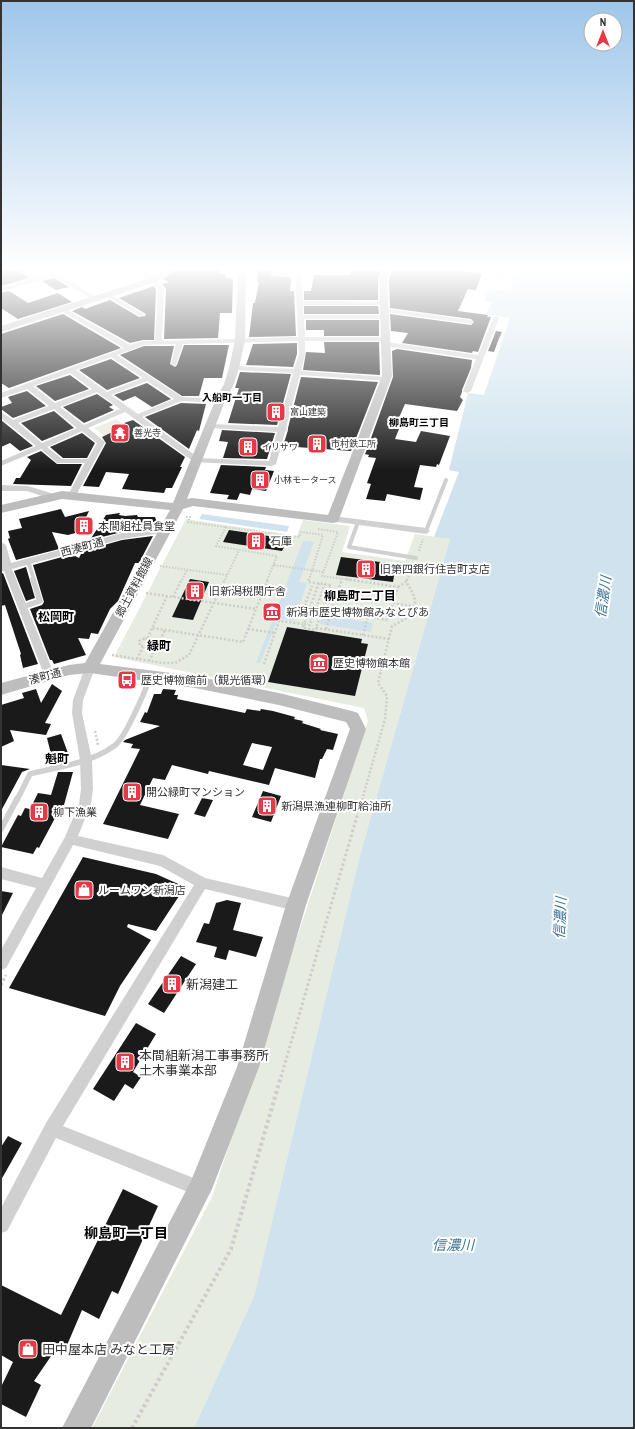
<svg xmlns="http://www.w3.org/2000/svg" width="635" height="1429" font-family="'Archivo Narrow','Noto Sans JP',sans-serif">
  <style>
    .green { fill: #e6ecdf }
    .water { fill: #cfe2ee }
    .building { fill: #1a1a1a; fill-rule: evenodd }
    .lines { fill: none; stroke-linecap: round; stroke-linejoin: round }
    .path-far3 { stroke: #cdcdcd; stroke-width: 2; stroke-dasharray: 1.5 1.5; stroke-linecap: butt }
    .path-far2 { stroke: #cdcdcd; stroke-width: 2.5; stroke-dasharray: 2 2; stroke-linecap: butt }
    .path-far1 { stroke: #cdcdcd; stroke-width: 3; stroke-dasharray: 2.5 2.5; stroke-linecap: butt }
    .path { stroke: #cdcdcd; stroke-width: 4; stroke-dasharray: 3 3; stroke-linecap: butt }
    .lane-far3 { stroke: #d0d0d0; stroke-width: 3.5 }
    .lane-far2 { stroke: #d0d0d0; stroke-width: 4 }
    .lane-far1 { stroke: #d0d0d0; stroke-width: 5.5 }
    .lane { stroke: #d0d0d0; stroke-width: 6 }
    .street { fill: #d0d0d0; fill-rule: evenodd }
    .secondary { fill: #bdbdbd; fill-rule: evenodd }
    .labels { text-anchor: middle; dominant-baseline: central; stroke-width: 4; stroke-linejoin: round; paint-order: stroke }
    .far-poi-label { font-size: 9px; fill: #333; stroke: #fff; text-anchor: start }
    .far-neighbourhood-label { font-size: 10px; font-weight: bold; fill: #000; stroke: #fff }
    .poi-label { font-size: 11px; fill: #333; stroke: #fff; text-anchor: start }
    .street-label { font-size: 11px; fill: #333; stroke: #fff }
    .neighbourhood-label { font-size: 12px; font-weight: bold; fill: #000; stroke: #fff }
    .near-poi-label { font-size: 13px; fill: #333; stroke: #fff; text-anchor: start }
    .near-water-label { font-size: 14px; font-style: italic; fill: #3f7597; stroke: #fff }
    .near-neighbourhood-label { font-size: 14px; font-weight: bold; fill: #000; stroke: #fff }
  </style>
  <rect width="100%" height="100%" fill="#fff"/>
  <path class="green" d="M116,419L126,426L113,432L106,437L94,428Z
    M186,519L297,536L303,520L350,526L342,552L405,561L415,534L450,539L360,855L254,1296L194,1428H92L212,1197L368,721L364,708L114,657Z"/>
  <path class="water" d="M515,270H634V1428H194L254,1296L360,855L450,539L434,537L459,472L449,470L468,393L484,395L510,318L486,314L492,302L485,301L487,292H490L491,290L510,291Z
    M202,514L289,526L287,532L199,519Z
    M303,541L314,542L299,582L307,583L294,621L278,618L260,663H256Z
    M322,615L373,623L371,632L320,624Z"/>
  <path class="building" d="M7,270H19L29,278L1,286V272Z
    M175,270H220V274H226L225,277L233,279L232,313H220L218,338L164,339L166,289L162,284L169,282L163,279Z
    M258,270H280L272,271L271,276L290,277L291,280L290,291H294L296,336L249,337L253,303H255L259,282H257Z
    M351,270L381,271L378,279V300H304V291H311L314,275H350Z
    M395,270H453L482,273L476,290L468,289L458,311L488,315L487,317H491L478,352L473,351L472,353L402,343L408,333L391,331L390,314L471,325L474,322L471,319L390,308L389,279L392,271Z
    M54,278L69,287L56,290L42,281Z
    M154,286L156,290L154,340H143L130,343L72,311L82,307L85,309L110,300L139,317L145,316L146,314L119,298Z
    M9,291L28,303L58,293L72,302L18,319L1,308V293Z
    M304,306H378L379,314H304Z
    M63,314L121,348L9,388L1,383V334Z
    M306,320H379V336H324V330H306Z
    M496,331L502,332L498,341L494,352L488,351Z
    M324,342H379L380,375L303,370L306,352L325,353Z
    M297,343V354L293,367L246,365L253,344Z
    M184,345H229L222,378H204L199,396H182L120,355L144,346H174L170,364L175,367L177,365Z
    M397,349L472,360L471,368L462,390V392L460,397L463,400L457,411L405,404L394,429H399L395,439L416,442L421,431L450,436L439,465L437,464L436,467L420,465L414,487L423,488L420,500L387,494L385,501L366,499L371,484L367,483L376,458L368,457L369,455L365,454L366,452L393,377L392,351Z
    M111,359L140,378L107,390L79,370Z
    M240,372L291,374L277,425L228,423L239,388H235Z
    M70,375L89,389L55,401L36,386Z
    M301,377L378,382L351,451L283,446L288,430V428Z
    M147,383L171,399L152,407L135,396L123,401L114,395Z
    M27,391L46,406L13,418L1,409V407L12,403L8,397Z
    M97,394L113,405L109,407L114,410L84,423L63,407Z
    M181,403L206,404L199,431L197,430L189,449L145,417Z
    M54,411L74,428L42,441L21,423Z
    M1,420L33,446L20,451L10,443L1,447Z
    M133,420L185,457L180,467H182L172,488H166L164,493L122,489L129,474L106,472L99,487L83,486L106,443L102,437L127,425L124,423Z
    M222,430L275,433L267,459L223,458L228,442L219,441Z
    M82,433L95,443L87,458H63L50,447Z
    M41,451L57,464H82L71,486L13,484L16,478H20L31,460L27,457Z
    M221,465L266,467L265,470L274,471L266,491L252,489L250,495L240,493L237,500L227,499L229,495L210,493Z
    M61,509L65,517L89,511L79,532L68,535L52,532L59,549L16,560L8,539L10,538L8,531L22,528L19,519Z
    M120,513L119,515L125,516L137,515L138,517H155L158,525L157,527L122,532L90,540L106,515Z
    M229,530L288,539L282,551L223,542Z
    M153,536L139,563H135L118,601L110,609L98,634L91,633L89,639L78,638L86,655L54,664L52,660H50L30,609L42,605L44,602L33,565L62,557L63,558L75,556L79,558L81,554L84,553L83,551L122,540Z
    M341,557L396,564L393,582L336,575Z
    M26,567L35,598L26,601L14,571Z
    M3,573L38,664L23,668L20,655L21,654L5,605L1,606V574Z
    M190,579L209,582L193,620L172,617Z
    M287,627L362,639L361,643L368,644L355,696L268,682Z
    M52,684L62,691L45,723L51,724L46,735L10,730L14,741L1,747V705L24,698L22,693L36,689L41,703Z
    M163,689L176,690L174,695H178L177,699L245,713L247,709L260,711L261,709L273,711L295,717L294,719L303,721L302,723L321,729L320,730L338,734L333,750L327,749L322,759H320L315,778L275,768L269,785L209,771L208,774L172,765L165,780L153,778L140,805L179,814L168,839L103,824L140,749L131,748L133,744L123,742L125,740L160,726L140,722L145,712L147,713L154,694H161ZM252,743L272,747L263,770L243,765Z
    M61,734L69,756L53,762L47,738Z
    M1,765L30,769L22,772L1,811Z
    M58,772H73L64,805H62L39,848L37,847L33,854L1,847L18,815L21,816L25,808L30,809L38,793L51,795Z
    M263,791L281,796L271,822L252,817Z
    M202,798L213,800L205,817L194,814Z
    M83,857L156,874L185,887L156,931L128,924L127,927L151,940L120,986L105,1016L9,988Z
    M1,891L13,893L1,917Z
    M227,900L241,903L233,930L263,937L256,957L229,950L226,960L214,957L217,947L196,942L204,923L209,924L216,903Z
    M181,956L196,964L164,1013L148,1004Z
    M136,1023L156,1034L133,1072L141,1077L133,1089L125,1084L114,1101L93,1089Z
    M8,1136L22,1143L1,1180V1147Z
    M123,1189L158,1206L118,1294L112,1291L99,1319L82,1310L65,1350L58,1346L34,1381L41,1385L26,1417L1,1404V1387L13,1362L1,1355V1285L61,1315Z"/>
  <g class="lines">
    <path class="path-far3" d="M186,517H190L188,522L299,537L301,532L323,535L309,580
      M226,527L216,546L277,556L267,580
      M318,529L338,532L322,576L352,580
      M419,551L423,539
      M274,565L324,572
      M160,566L227,575
      M182,580L187,570
      M225,580L239,550
      M407,580L414,565"/>
    <path class="path-far2" d="M309,579L308,582L331,585L316,628L389,639
      M319,583L304,624L310,625L325,584
      M398,587L406,582
      M146,593L256,609
      M167,596L152,628L243,642L268,579
      M173,597L182,579
      M393,603L416,607
      M330,612L388,620L398,587L345,579
      M307,616L301,615L312,586
      M248,629L275,633
      M326,629L342,579
      M363,635L368,617
      M145,638L151,640L152,642L148,647L140,646L139,641Z
      M148,638L152,628
      M112,655L163,663H175L189,655L225,579
      M137,659L143,647
      M149,661L165,630
      M264,664L279,621L304,624L303,628L315,630L316,628
      M95,731L98,745
      M362,800L385,719L387,696L378,683L392,626C416,614 423,607 406,582L407,579"/>
    <path class="path-far1" d="M1,985L6,975
      M281,1077L362,799"/>
    <path class="path" d="M132,1428L231,1249L281,1076"/>
    <path class="lane-far3" d="M22,270L37,279
      M274,274H298
      M501,276L503,270
      M384,310L471,322"/>
    <path class="lane-far2" d="M358,522L349,547L416,558
      M426,531L446,480
      M28,561L34,580"/>
    <path class="lane-far1" d="M22,607L40,601L33,579
      M17,800L30,774C57,767 91,763 114,746C125,739 146,690 150,676"/>
    <path class="lane" d="M1,829L17,799"/>
    <path class="street" d="M45,270H52L98,299L93,300L54,276L1,292V288L49,273Z
      M133,270C146,270 156,279 164,289L162,341L298,337L295,270H301L303,301L386,302L387,303L384,305H303V315H385L388,317L385,319H304L305,337H386L389,339L386,341H305V354L301,371L387,377L391,379L387,381L300,375L286,428L287,430L285,432L276,464L272,466L194,462L125,412L88,428L105,442L75,497L72,498L68,495L85,463H57L41,449L1,466V461L36,446L1,418V412L13,420L49,406L27,389L1,398V393L124,348L60,310V308H64L130,345L143,341H155L158,289L151,281ZM298,341L299,354L294,369L234,366L230,368L234,370L293,373L278,427L211,424L207,426L211,428L277,432L269,461L199,458L142,417L181,401L220,403H223V399L182,397L117,355L144,345L176,344L171,364L174,366L176,365L183,344ZM111,357L143,378L107,392L76,370ZM70,373L92,389L55,403L33,386ZM147,381L174,399L138,414L111,395ZM97,392L120,409L84,425L60,407ZM54,409L77,428L42,443L18,423ZM82,431L97,443L88,459H62L47,447Z
      M106,294H110L145,315L140,316L106,296Z
      M496,316L499,318L471,391L467,393L463,391L476,359L386,346L383,344L386,342L478,355L493,318Z
      M1,485L28,486L54,494L55,496L51,499L27,491H1Z
      M333,516L426,528L430,531L426,534L330,521L329,519Z
      M165,527L168,528L169,530L168,532L122,539L12,569L54,674L53,677H45L4,571L1,572V542L6,545L11,563L122,533Z
      M90,664L94,665L95,668L83,700L82,713L92,760L93,789L91,804L78,836L163,855L205,878L296,899L301,901L303,905L301,909L296,911L205,889L63,1126L206,1183L208,1189L206,1195L200,1197L56,1138L7,1231L1,1233V1208L46,1123L194,885L160,866L73,845L6,968L1,970V950L36,888L1,879V867L42,878L65,837L79,804L81,789L80,760L72,713L73,700L85,668L86,665Z"/>
    <path class="secondary" d="M164,270H174L156,282L1,332V326L150,278Z
      M238,270H246L245,340L239,368L234,384L225,401L187,499L192,498L328,515L382,376L379,279L383,270H391L387,279L392,376L338,522L333,523L193,506L183,509L100,664L195,676L279,693L352,711L358,713L366,729L306,905L259,1067L212,1189L91,1428H62L191,1181L237,1067L286,905L350,729L346,722L279,705L195,688L90,673L69,675L1,695V683L69,665L85,663L170,510L62,499L1,513V505L62,491L173,503L215,401L224,384L229,368L235,340Z"/>
  </g>
  <linearGradient id="sky" x2="0" y2="1"><stop stop-color="#9ec6ea"/><stop offset="0.57" stop-color="#fff"/><stop offset="1" stop-color="#fff" stop-opacity="0"/></linearGradient>
  <rect width="635" height="470" fill="url(#sky)"/>
  <defs>
    <symbol id="building-square" viewBox="-11 -11 22 22"><rect x="-9" y="-9" width="18" height="18" rx="4" fill="#e63946" stroke="#fff"/><path d="M-4-6H4V6H1V3H-1V6H-4ZM-2.5-4.3h1.7v1.8h-1.7ZM.8-4.3h1.7v1.8H.8ZM-2.5-1h1.7V.8h-1.7ZM.8-1h1.7V.8H.8Z" fill="#fff"/></symbol>
    <symbol id="temple-square" viewBox="-11 -11 22 22"><rect x="-9" y="-9" width="18" height="18" rx="4" fill="#e63946" stroke="#fff"/><path d="M0-6L5-2H3V0L6.5 2.5H4V6H1.5V3h-3V6H-4V2.5H-6.5L-3 0V-2H-5Z" fill="#fff"/></symbol>
    <symbol id="museum-square" viewBox="-11 -11 22 22"><rect x="-9" y="-9" width="18" height="18" rx="4" fill="#e63946" stroke="#fff"/><path d="M0-6L6-3V-2H-6V-3ZM-5-1h2V3h-2ZM-1-1h2V3h-2ZM3-1h2V3H3ZM-6 4H6V6H-6Z" fill="#fff"/></symbol>
    <symbol id="bus-square" viewBox="-11 -11 22 22"><rect x="-9" y="-9" width="18" height="18" rx="4" fill="#e63946" stroke="#fff"/><path d="M-5-6H5V4H4V6H2V4H-2V6H-4V4H-5ZM-3.5-4V0h7V-4ZM-3.5 1.2v1.5H-2V1.2ZM2 1.2v1.5H3.5V1.2Z" fill="#fff"/></symbol>
    <symbol id="shop-square" viewBox="-11 -11 22 22"><rect x="-9" y="-9" width="18" height="18" rx="4" fill="#e63946" stroke="#fff"/><path d="M-5-2.5h2.3a2.7 3.5 0 0 1 5.4 0H5L5.5 6h-11ZM-1.5-2.5h3a1.5 2.3 0 0 0-3 0Z" fill="#fff"/></symbol>
  </defs>
  <g fill-rule="evenodd">
    <use href="#building-square" x="265" y="401" width="22" height="22"/>
    <use href="#temple-square" x="109" y="422" width="22" height="22"/>
    <use href="#building-square" x="306" y="433" width="22" height="22"/>
    <use href="#building-square" x="237" y="436" width="22" height="22"/>
    <use href="#building-square" x="249" y="469" width="22" height="22"/>
    <use href="#building-square" x="73" y="515" width="22" height="22"/>
    <use href="#building-square" x="245" y="530" width="22" height="22"/>
    <use href="#building-square" x="355" y="558" width="22" height="22"/>
    <use href="#building-square" x="184" y="580" width="22" height="22"/>
    <use href="#museum-square" x="261" y="601" width="22" height="22"/>
    <use href="#museum-square" x="308" y="652" width="22" height="22"/>
    <use href="#bus-square" x="116" y="669" width="22" height="22"/>
    <use href="#building-square" x="121" y="781" width="22" height="22"/>
    <use href="#building-square" x="256" y="795" width="22" height="22"/>
    <use href="#building-square" x="28" y="801" width="22" height="22"/>
    <use href="#shop-square" x="73" y="879" width="22" height="22"/>
    <use href="#building-square" x="161" y="973" width="22" height="22"/>
    <use href="#building-square" x="114" y="1051" width="22" height="22"/>
    <use href="#shop-square" x="17" y="1338" width="22" height="22"/>
  </g>
  <g class="labels">
    <g class="far-poi-label">
      <text x="290" y="412">富山建築</text>
      <text x="134" y="433">善光寺</text>
      <text x="331" y="444">市村鉄工所</text>
      <text x="262" y="447">イリサワ</text>
      <text x="274" y="480">小林モータース</text>
    </g>
    <g class="far-neighbourhood-label">
      <text x="232" y="397">入船町一丁目</text>
      <text x="419" y="422">柳島町三丁目</text>
    </g>
    <g class="poi-label">
      <text x="98" y="526">本間組社員食堂</text>
      <text x="270" y="541">石庫</text>
      <text x="380" y="569">旧第四銀行住吉町支店</text>
      <text x="209" y="591">旧新潟税関庁舎</text>
      <text x="286" y="612">新潟市歴史博物館みなとぴあ</text>
      <text x="333" y="663">歴史博物館本館</text>
      <text x="141" y="680">歴史博物館前（観光循環）</text>
      <text x="146" y="792">開公緑町マンション</text>
      <text x="281" y="806">新潟県漁連柳町給油所</text>
      <text x="53" y="812">柳下漁業</text>
      <text x="98" y="890">ルームワン新潟店</text>
    </g>
    <g class="street-label">
      <text transform="translate(82 547) rotate(-15)">西湊町通</text>
      <text transform="translate(134 587) rotate(-62)">郷土資料館線</text>
      <text transform="translate(45 676) rotate(-15)">湊町通</text>
    </g>
    <g class="neighbourhood-label">
      <text x="360" y="596">柳島町二丁目</text>
      <text x="56" y="617">松岡町</text>
      <text x="159" y="646">緑町</text>
      <text x="57" y="759">魁町</text>
    </g>
    <g class="near-poi-label">
      <text x="186" y="984">新潟建工</text>
      <text x="139" y="1055">本間組新潟工事事務所<tspan x="139" dy="15">土木事業本部</tspan></text>
      <text x="42" y="1349">田中屋本店 みなと工房</text>
    </g>
    <g class="near-water-label">
      <text transform="translate(603 597) rotate(-82)">信濃川</text>
      <text transform="translate(560 918) rotate(-87)">信濃川</text>
      <text x="453" y="1245">信濃川</text>
    </g>
    <g class="near-neighbourhood-label">
      <text x="126" y="1233">柳島町一丁目</text>
    </g>
  </g>
  <rect width="635" height="1429" fill="none" stroke="#333333" stroke-width="4"/>
  <g transform="translate(603 32)"><circle r="19" fill="#ffffff" stroke="#adadad"/>
  <path d="M0-3L7 15L0 10L-7 15Z" fill="#e63946"/>
  <text y="-6" font-size="11" font-weight="bold" text-anchor="middle" fill="#333333">N</text>
  </g>
</svg>
